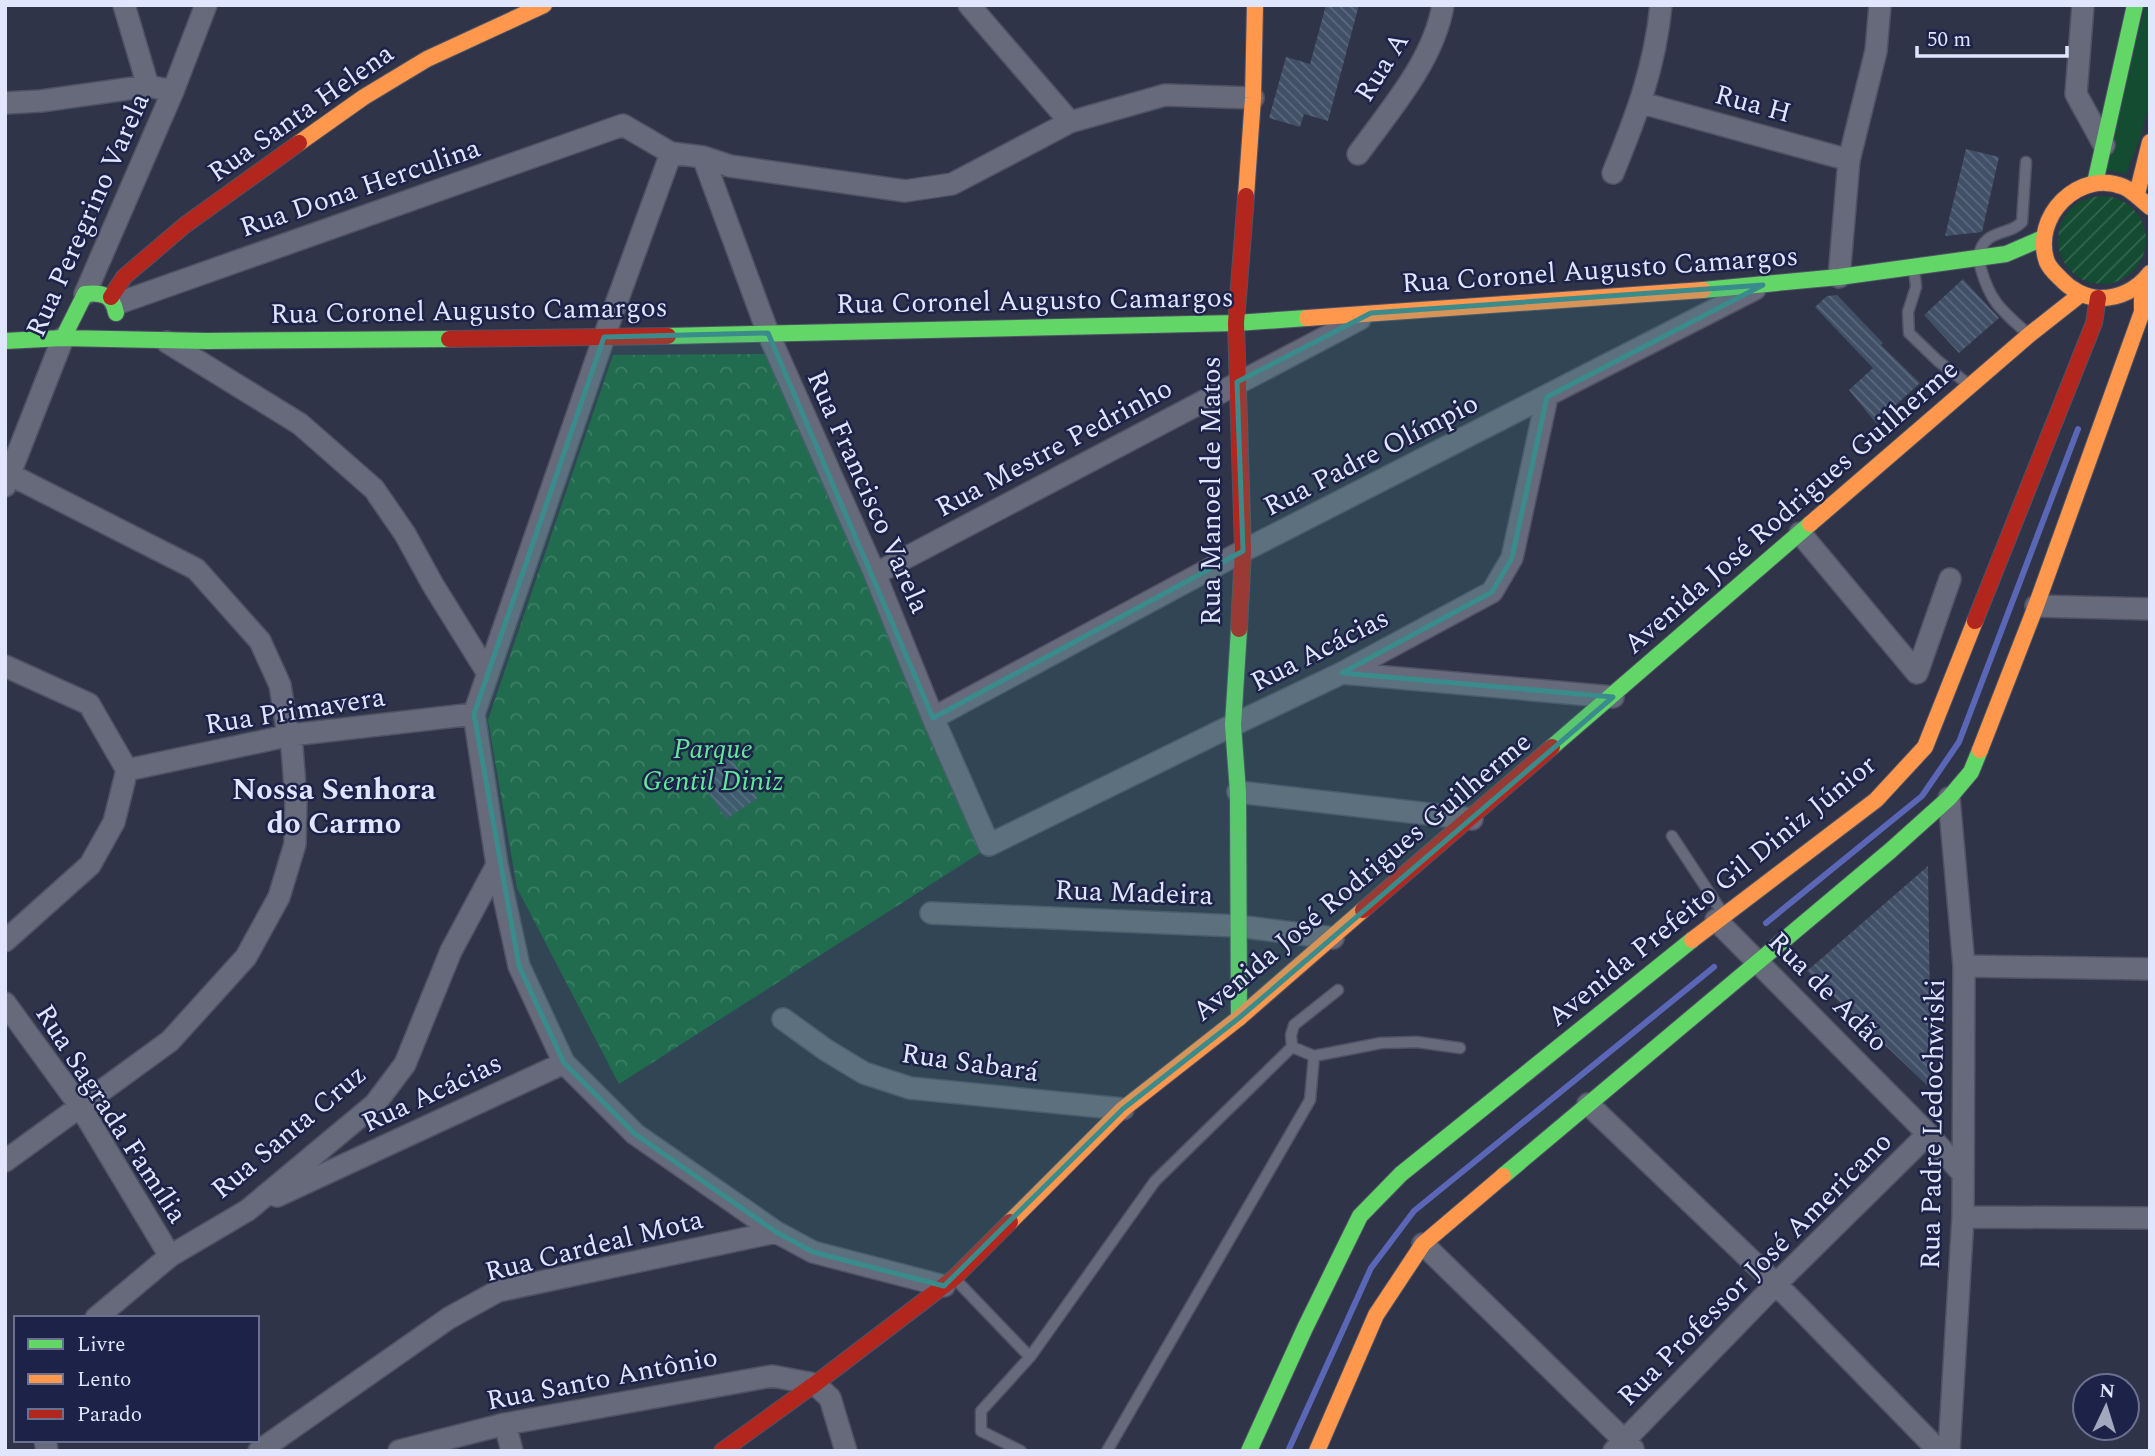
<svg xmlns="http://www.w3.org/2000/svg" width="2155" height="1456" font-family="Spectral,serif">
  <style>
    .grass { fill: #134c31 }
    .forest { fill: url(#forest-crowns) }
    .garden { fill: url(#garden-furrows) }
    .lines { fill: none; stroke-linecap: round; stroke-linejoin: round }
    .stream { stroke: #5a67b7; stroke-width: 6 }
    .building { fill: url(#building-back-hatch) }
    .lane-casing { stroke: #4f5264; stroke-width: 13 }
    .street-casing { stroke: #4f5264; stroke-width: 24 }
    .fast-casing { stroke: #4f5264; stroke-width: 18 }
    .slow-casing { stroke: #4f5264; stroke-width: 18 }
    .jam-casing { stroke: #4f5264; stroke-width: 18 }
    .lane { stroke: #666a7b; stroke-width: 10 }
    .street { stroke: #666a7b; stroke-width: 21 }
    .fast { stroke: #63d668; stroke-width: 16 }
    .slow { stroke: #ff974d; stroke-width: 16 }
    .jam { stroke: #b3261e; stroke-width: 16 }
    .marked { fill: #398c8b; fill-opacity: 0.2; stroke: #398c8b; stroke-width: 5; stroke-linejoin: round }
    .labels { text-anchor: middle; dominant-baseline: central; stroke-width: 5; stroke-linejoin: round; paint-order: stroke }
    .street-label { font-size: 28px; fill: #dfe6fe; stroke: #1d2248 }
    .park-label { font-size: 28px; font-style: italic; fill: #62e899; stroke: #1d2248 }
    .neighbourhood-label { font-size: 30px; font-weight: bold; fill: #dfe6fe; stroke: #1d2248 }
  </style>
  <defs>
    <pattern id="forest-crowns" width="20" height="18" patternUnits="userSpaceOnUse" patternTransform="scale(1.75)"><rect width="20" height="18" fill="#1c6540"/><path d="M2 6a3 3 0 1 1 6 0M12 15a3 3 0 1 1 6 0" fill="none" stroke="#3d7b5d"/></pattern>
    <pattern id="garden-furrows" width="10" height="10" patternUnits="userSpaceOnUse" patternTransform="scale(1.75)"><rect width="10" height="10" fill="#134c31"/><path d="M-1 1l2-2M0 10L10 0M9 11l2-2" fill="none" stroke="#356650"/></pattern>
    <pattern id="building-back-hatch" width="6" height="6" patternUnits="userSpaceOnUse" patternTransform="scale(1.75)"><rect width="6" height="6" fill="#415067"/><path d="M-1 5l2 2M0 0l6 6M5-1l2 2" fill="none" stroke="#5c697e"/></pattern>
  </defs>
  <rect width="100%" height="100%" fill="#303448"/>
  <path class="grass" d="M2146,5H2150V101L2140,138L2126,174L2102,169Z"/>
  <path class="forest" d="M771,354L983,851L619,1084L517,888L488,720L613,355Z"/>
  <path class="garden" d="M2058 240a44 44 0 1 1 88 0a44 44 0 1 1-88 0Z"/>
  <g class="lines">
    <path class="stream" d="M1766,923L1922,796L1959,742L2078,429
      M1288,1451L1371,1268L1414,1211L1714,967"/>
  </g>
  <path class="building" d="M1326,5H1359L1328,121L1304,114L1300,127L1269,118L1286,57L1310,64Z
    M1966,149L1999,157L1982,232L1945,236Z
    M1963,279L1999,318L1959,353L1924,315Z
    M1837,295L1883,343L1881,345L1920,383L1876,423L1849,390L1873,368L1815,307L1827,296Z
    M730,757L758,798L726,819L698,777Z
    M1928,866L1931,1089L1807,971Z"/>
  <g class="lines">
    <defs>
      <path id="lane" d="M2026,162L2022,222C2013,232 1998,231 1988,239C1978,247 1978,259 1981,269C1991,304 2003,311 2029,335
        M1914,268L1916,287L1908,312L1909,333L1938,361L1968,384
        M1672,836L1722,912
        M1292,1047L1291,1035L1294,1025L1338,990
        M1314,1056L1381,1043L1417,1042L1460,1048
        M956,1280L1030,1357L1155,1181L1292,1047L1314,1056L1310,1100L1107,1451
        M1021,1451L981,1431V1411L1030,1357"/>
      <path id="street" d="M124,5L148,86
        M969,5L1070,122
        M2083,5L2076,94L2104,145
        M5,103L41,101L148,86L173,91
        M1642,103L1849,160
        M671,153L604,337L474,714L497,865L519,966L564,1063L635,1134L776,1232L813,1252L944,1286
        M1358,154C1390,110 1434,60 1443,5
        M703,157L768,333L875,574L933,718L989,845L1233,725L1342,673L1492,592L1512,558L1547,397
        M1613,173C1636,117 1655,67 1661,5
        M1839,277L1849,160L1876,51L1880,5
        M85,294L173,91L206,5
        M116,304L623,125L671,153L703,157L730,166L905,191L952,184L1070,122L1165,95L1253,98
        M167,342L300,424L374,489L405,534L433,585L487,672
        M5,472L196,569L260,641L280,685L287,729L291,735L296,799L295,844L279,897L246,957L170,1041L5,1161
        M5,486L63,338
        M1800,533L1917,673L1950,579
        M875,574L1360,319
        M2036,606L2150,609
        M5,666L89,704L127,770L114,822L90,865L5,941
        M1342,673L1613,697
        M933,718L1243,551L1755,289
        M127,770L291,735L474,714
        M1238,792L1472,819
        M1949,798L1964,966L1963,1217L1949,1451
        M931,913L1238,926L1333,938
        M1716,920L1928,1134
        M1964,966L2150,969
        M5,1003L80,1106L170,1256
        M783,1019L826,1050L864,1073L910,1088L1123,1109
        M1588,1104L1776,1284L1939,1451
        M277,1196L564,1063
        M1963,1217L2150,1218
        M1423,1244L1633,1449
        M96,1318L170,1256L248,1210L375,1104L405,1064L451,951L497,865
        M505,1424L512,1451
        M45,1440L47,1451
        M259,1451L449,1318L498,1291L776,1232
        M399,1451L505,1424L772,1376L815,1384L830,1398L846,1451
        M1614,1451L1776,1284L1928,1134L1963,1174"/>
      <path id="fast" d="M2095,183L2135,5
        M1703,290L1839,277L2006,254L2043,238
        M668,336L1236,323L1307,318
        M63,338L85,294C102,292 113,295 116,313
        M5,341L63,338L206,341L449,339
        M1239,629L1233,725L1238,792L1239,1018
        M1552,747L1810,524
        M1503,1176L1890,851L1949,798L1971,772L1980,750
        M1249,1451L1305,1328L1360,1216L1401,1174L1692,940"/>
      <path id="slow" d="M299,143L364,97L427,59L544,5
        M2137,194L2150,142
        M1246,196L1253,98L1255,5
        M2150,207C2142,201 2133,191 2124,187C2079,168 2031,217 2047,262C2050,269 2056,274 2061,279C2070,289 2084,297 2098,298C2119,299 2138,289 2150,273
        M1307,318L1703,290
        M1810,524L2029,335L2081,294
        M1980,750L2036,606L2142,312V283
        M1692,940L1876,800L1925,747L1975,621
        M1010,1222L1123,1109L1239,1018L1363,910
        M1317,1451L1376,1315L1423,1244L1503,1176"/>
      <path id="jam" d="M111,297L124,277L185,225L299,143
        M449,339L668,336
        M1975,621L2094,323L2098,298
        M1239,629L1243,551L1236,323L1246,196
        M1363,910L1552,747
        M722,1451L815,1384L954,1278L1010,1222"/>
    </defs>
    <use href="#lane" class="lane-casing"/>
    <use href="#street" class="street-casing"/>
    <use href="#fast" class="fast-casing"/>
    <use href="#slow" class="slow-casing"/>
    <use href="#jam" class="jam-casing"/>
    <use href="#lane" class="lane"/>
    <use href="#street" class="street"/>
    <use href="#fast" class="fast"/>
    <use href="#slow" class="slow"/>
    <use href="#jam" class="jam"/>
  </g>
  <path class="marked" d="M1763,285L1547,397L1512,558L1492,592L1342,673L1613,697L1239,1018L1123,1109L944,1286L813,1252L776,1232L635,1134L564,1063L519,966L474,714L604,337L768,333L933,718L1243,551L1237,382L1371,313Z"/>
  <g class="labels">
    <g class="street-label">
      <text transform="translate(1382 67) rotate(-58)">Rua A</text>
      <text transform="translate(1753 104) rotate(15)">Rua H</text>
      <text transform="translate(301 113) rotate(-35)">Rua Santa Helena</text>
      <text transform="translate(360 188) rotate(-19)">Rua Dona Herculina</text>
      <text transform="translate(88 215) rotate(-66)">Rua Peregrino Varela</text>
      <text transform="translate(1600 270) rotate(-4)">Rua Coronel Augusto Camargos</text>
      <text transform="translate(1035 301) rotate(-1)">Rua Coronel Augusto Camargos</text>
      <text transform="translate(469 311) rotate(-1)">Rua Coronel Augusto Camargos</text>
      <text transform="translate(1054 448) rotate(-28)">Rua Mestre Pedrinho</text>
      <text transform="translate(1371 455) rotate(-27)">Rua Padre Olímpio</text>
      <text transform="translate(1211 491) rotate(-90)">Rua Manoel de Matos</text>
      <text transform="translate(868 492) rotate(66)">Rua Francisco Varela</text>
      <text transform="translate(1791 507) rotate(-41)">Avenida José Rodrigues Guilherme</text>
      <text transform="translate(1320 650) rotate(-27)">Rua Acácias</text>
      <text transform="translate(295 711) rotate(-9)">Rua Primavera</text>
      <text transform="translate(1362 877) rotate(-40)">Avenida José Rodrigues Guilherme</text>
      <text transform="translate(1712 891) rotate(-39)">Avenida Prefeito Gil Diniz Júnior</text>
      <text transform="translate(1134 893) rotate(2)">Rua Madeira</text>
      <text transform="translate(1828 992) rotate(45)">Rua de Adão</text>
      <text transform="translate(970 1063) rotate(8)">Rua Sabará</text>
      <text transform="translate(432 1093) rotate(-25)">Rua Acácias</text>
      <text transform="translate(111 1114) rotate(57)">Rua Sagrada Família</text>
      <text transform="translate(1933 1124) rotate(-89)">Rua Padre Ledochwiski</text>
      <text transform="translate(289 1132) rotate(-40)">Rua Santa Cruz</text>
      <text transform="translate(594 1246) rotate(-14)">Rua Cardeal Mota</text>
      <text transform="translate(1755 1269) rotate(-45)">Rua Professor José Americano</text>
      <text transform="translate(602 1379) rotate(-11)">Rua Santo Antônio</text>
    </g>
    <g class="park-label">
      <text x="713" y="749">Parque<tspan x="713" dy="32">Gentil Diniz</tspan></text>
    </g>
    <g class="neighbourhood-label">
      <text x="334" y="790">Nossa Senhora<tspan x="334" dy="34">do Carmo</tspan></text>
    </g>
  </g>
  <rect width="2155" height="1456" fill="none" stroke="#dfe6fe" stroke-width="14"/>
  <rect x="14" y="1316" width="245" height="126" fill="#1d2248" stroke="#6b7091" stroke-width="2"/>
  <rect x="28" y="1339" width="35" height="10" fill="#63d668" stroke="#6b7091" stroke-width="2"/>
  <text x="77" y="1351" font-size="21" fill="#dfe6fe">Livre</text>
  <rect x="28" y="1374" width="35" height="10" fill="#ff974d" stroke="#6b7091" stroke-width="2"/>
  <text x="77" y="1386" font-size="21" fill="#dfe6fe">Lento</text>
  <rect x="28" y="1409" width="35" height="10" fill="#b3261e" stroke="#6b7091" stroke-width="2"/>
  <text x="77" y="1421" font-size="21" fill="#dfe6fe">Parado</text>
  <g transform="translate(2106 1407) rotate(4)"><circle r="33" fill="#1d2248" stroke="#6b7091" stroke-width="2"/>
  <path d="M0-5L12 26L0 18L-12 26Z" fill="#a2a8be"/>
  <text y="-10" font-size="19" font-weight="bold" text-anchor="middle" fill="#dfe6fe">N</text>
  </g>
  <path d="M1917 46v10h150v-10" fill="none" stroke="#dfe6fe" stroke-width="3.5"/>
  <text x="1927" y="46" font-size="21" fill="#dfe6fe" stroke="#1d2248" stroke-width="5" paint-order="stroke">50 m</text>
</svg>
